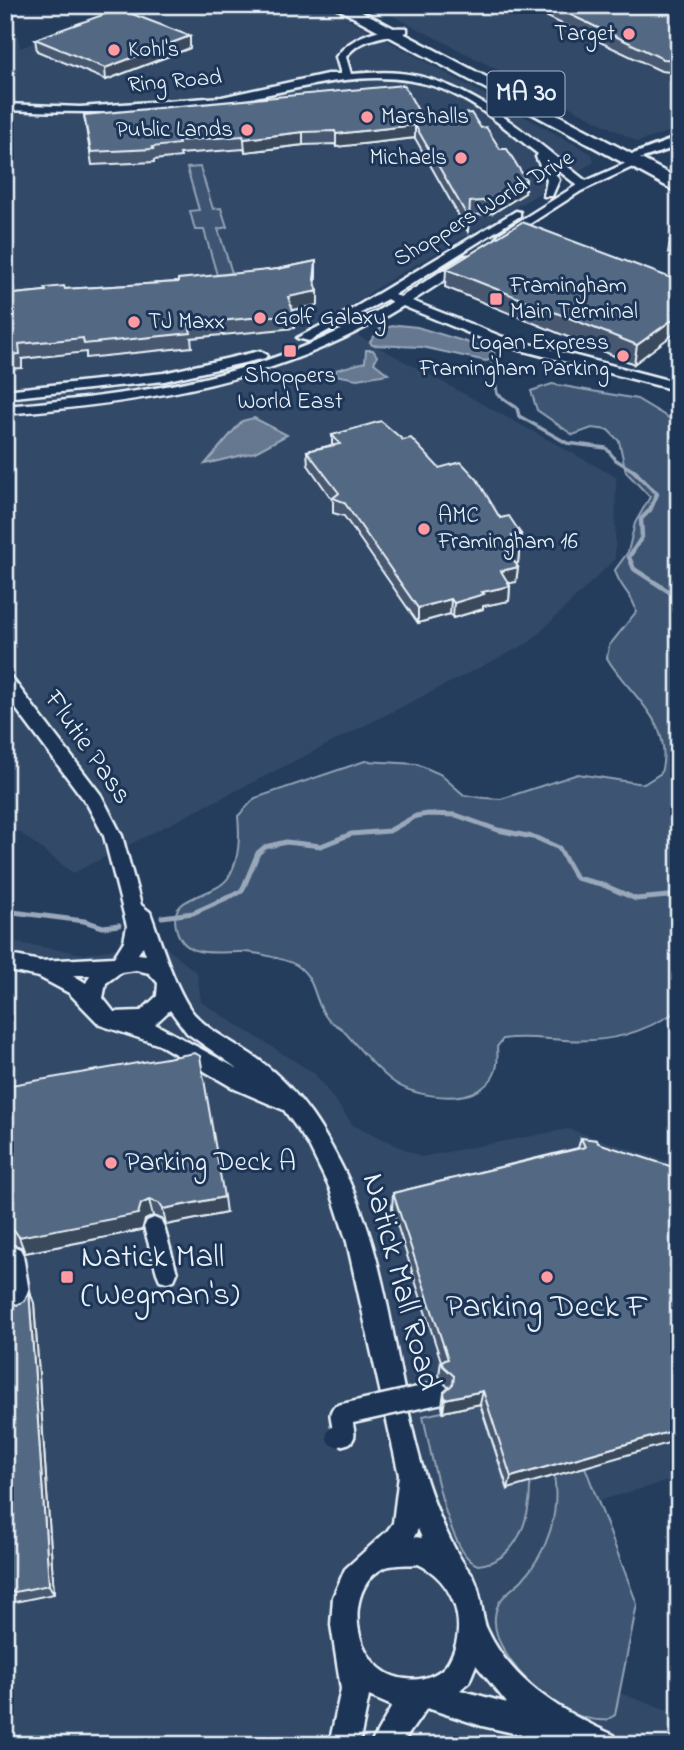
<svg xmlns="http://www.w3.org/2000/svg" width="684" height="1750" font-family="'Indie Flower',sans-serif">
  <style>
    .built { fill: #334a68 }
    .green { fill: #3e5472; stroke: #93a2b5; stroke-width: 2 }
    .water { fill: #657890; stroke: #99a8ba; stroke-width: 2 }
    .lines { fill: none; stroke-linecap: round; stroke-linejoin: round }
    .stream-far2 { stroke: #99a8ba; stroke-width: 3.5 }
    .stream-far1 { stroke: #99a8ba; stroke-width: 4.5 }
    .stream { stroke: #99a8ba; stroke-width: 5 }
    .pedestrian-casing { stroke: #e8f1f8; stroke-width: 5 }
    .minor-casing { stroke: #e8f1f8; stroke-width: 5 }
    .tertiary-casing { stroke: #e8f1f8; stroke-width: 6 }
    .primary-casing { stroke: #e8f1f8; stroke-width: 5 }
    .pedestrian { fill: #1d3557; fill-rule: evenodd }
    .minor { fill: #1d3557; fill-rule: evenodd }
    .tertiary { fill: #1d3557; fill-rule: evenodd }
    .primary { fill: #1d3557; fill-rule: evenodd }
    .pedestrian-bridge-casing { stroke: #e8f1f8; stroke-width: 26; stroke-linecap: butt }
    .pedestrian-bridge { stroke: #1d3557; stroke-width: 21 }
    .wall { fill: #475970; stroke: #e8f1f8; stroke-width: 2 }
    .shaded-wall { fill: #3a485b; stroke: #e8f1f8; stroke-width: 2 }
    .building { fill: #536782; stroke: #e8f1f8; stroke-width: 2 }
    .poi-dot { fill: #ff9aa2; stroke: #1d3557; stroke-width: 2.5 }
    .labels { text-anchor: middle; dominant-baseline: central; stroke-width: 6; stroke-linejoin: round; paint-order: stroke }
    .far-poi-label { font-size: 23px; fill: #e8f1f8; stroke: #1d3557; text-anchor: start }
    .far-street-label { font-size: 23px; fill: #e8f1f8; stroke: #1d3557 }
    .shield { fill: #1d3557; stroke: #abb9c8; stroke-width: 2 }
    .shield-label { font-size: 26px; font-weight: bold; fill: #e8f1f8 }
    .street-label { font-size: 28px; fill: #e8f1f8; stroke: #1d3557 }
    .poi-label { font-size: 28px; fill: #e8f1f8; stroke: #1d3557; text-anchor: start }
    .near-poi-label { font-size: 33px; fill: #e8f1f8; stroke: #1d3557; text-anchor: start }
    .near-street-label { font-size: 33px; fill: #e8f1f8; stroke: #1d3557 }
  </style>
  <rect width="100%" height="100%" fill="#253d5d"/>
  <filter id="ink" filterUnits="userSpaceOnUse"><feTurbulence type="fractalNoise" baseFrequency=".0143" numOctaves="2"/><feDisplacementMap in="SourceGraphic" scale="14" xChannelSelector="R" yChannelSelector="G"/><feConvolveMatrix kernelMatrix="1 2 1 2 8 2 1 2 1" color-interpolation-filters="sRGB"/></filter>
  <g filter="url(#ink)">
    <path class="built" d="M5,5H12L20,48L107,17L87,5H323L592,154L594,162L394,277L329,320L616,477L615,559L530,642L73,873L5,821Z
      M372,5H679V128L638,142Z
      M5,941L85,954L158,941L197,973L201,1002L315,1074L353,1125L421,1157L568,1129L679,1165V1478L598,1501L637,1604L620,1693L679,1715V1745H5Z"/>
    <path class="green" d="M200,167L213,209L221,208L227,227L218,229L232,273L217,275L204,230H195L190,211L199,210L187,168Z
      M552,384L637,399L669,418L679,419V1010C641,1034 609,1043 564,1040C544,1039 523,1036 503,1039L497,1047C499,1067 496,1081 477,1091C454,1102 411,1096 391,1080C372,1065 358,1047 343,1030C338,1025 330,1023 326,1017C314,1001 316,980 299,967C291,960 254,952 243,952C219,951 183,961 176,927C168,893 213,899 228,878C240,860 240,836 238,816L255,798L365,761L417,764L440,774L464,795L484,798L501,799L578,774L644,784L661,773C675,721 629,696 607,658L609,646L636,612C634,595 619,588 615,570L628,552L635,523L650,497L626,472L619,441L608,430L592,428L573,435L537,410L531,391Z
      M480,1404L507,1488L530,1482C531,1517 518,1561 478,1565C448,1557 430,1446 423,1416Z
      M585,1467L637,1604L615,1715L606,1720C582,1722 555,1706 538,1691C517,1672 483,1634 499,1603C504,1594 515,1587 522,1580C548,1551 560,1514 554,1475Z"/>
    <path class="water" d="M398,325L417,327L489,349L494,352L495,358L486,361L422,347L372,345L370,342L380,329Z
      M366,350H373L377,356L374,363L388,374L357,379L335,375L336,370L365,362Z
      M254,418L287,435L255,452L205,464L242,421Z"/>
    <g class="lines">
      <path class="stream-far2" d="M492,361L497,394L517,408L519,416L567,443L606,448L616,460L637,473"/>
      <path class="stream-far1" d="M634,471L657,494L650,510L641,519L642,537L629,557L634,569L679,598"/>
      <path class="stream" d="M5,911L84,921L103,927L119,925
        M162,917L193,913L242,891L258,853L265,847L286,842L321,846L351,834L389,831L416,816L428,814L456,815L498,830L537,838L559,848L576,878L601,884L636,899L679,895"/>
      <defs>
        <path id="pedestrian" d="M154,1218L161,1221L164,1227L177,1273L174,1280L167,1282L160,1280L157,1273L144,1227L147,1221Z
          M13,1246L20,1249L23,1255L31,1305L28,1312L21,1315L14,1312C6,1294 5,1270 5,1251Z"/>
        <path id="minor" d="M407,28V32C386,37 360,37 346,57L351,74C367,73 384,71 400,73C473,81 530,138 586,181L631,161L641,163L581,191L503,241L497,237L499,234L577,185L550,164L559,180L552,196H544L547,180L536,157L538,154C508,131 478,103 442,89C369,62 295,92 222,103C151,114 77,113 5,110V104L80,107L222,97L327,74H341L336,57C351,36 382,26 407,28Z
          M516,211L520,212V216L394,295L401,297L465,256H473V262L412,301L503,337L679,383V391L493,343L403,306C278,383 148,402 5,414V406C145,394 270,377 392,302L387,299L309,341L297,338L349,311Z
          M260,351L267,355L265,358L164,381L5,398V390L164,373Z
          M5,675L11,677L101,795L122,836L141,905L150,912C160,940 176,992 194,1014C212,1034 238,1044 259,1060C302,1092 326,1133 349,1181C390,1269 395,1371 421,1463C431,1496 444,1532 462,1561C465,1567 471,1572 474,1578C482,1594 481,1617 487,1629C511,1682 563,1713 614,1735L619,1745H569L558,1739L553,1742L482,1726L427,1708L401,1745H370L392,1706L369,1696L359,1745H329L341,1689L331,1625L333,1597L345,1569L387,1531L393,1523L399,1475L347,1242L330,1189L308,1144L284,1110L235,1089L160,1045L100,1025L69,993L39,977L5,970V954L40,961L114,957L124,941L127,926L104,836L87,804L5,694ZM143,946L146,955L138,954ZM136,970L149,973L158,983L157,996L141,1011L114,1012L103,998L106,983L121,972ZM73,975H90L86,983ZM170,1010L187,1033L238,1069L155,1024ZM418,1529L422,1538L414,1537ZM418,1564C453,1580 469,1623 450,1659C445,1670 432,1677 420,1679C353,1688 337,1587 386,1567C395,1564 409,1565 418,1564ZM476,1665L507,1703L460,1690L469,1682Z"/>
        <path id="tertiary" d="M679,137V146L627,163L620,159Z"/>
        <path id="primary" d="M331,5H350L679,179V193Z"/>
      </defs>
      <use href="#pedestrian" class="pedestrian-casing"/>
      <use href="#minor" class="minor-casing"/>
      <use href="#tertiary" class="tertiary-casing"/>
      <use href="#primary" class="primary-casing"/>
      <use href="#pedestrian" class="pedestrian"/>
      <use href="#minor" class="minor"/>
      <use href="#tertiary" class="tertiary"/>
      <use href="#primary" class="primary"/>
      <defs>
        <path id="pedestrian-bridge" d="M337,1436L344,1434L341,1415L439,1393"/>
      </defs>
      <use href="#pedestrian-bridge" class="pedestrian-bridge-casing"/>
      <use href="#pedestrian-bridge" class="pedestrian-bridge"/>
    </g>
    <path class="wall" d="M544,5H679V73L661,71L543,15Z
      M35,39L190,48L106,80L37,51Z
      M84,115L421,116L525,193L493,213L469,216L468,232L415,138L336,147L335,144L303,145L245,152L244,149L180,154L181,157L154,160V162L92,165Z
      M5,144L8,183L5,184Z
      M679,236V259L668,253L670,240Z
      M316,261L315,284L318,305L292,310L294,314V328L191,338L192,347L86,358V352L22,359V368L5,369V295L65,289L178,282L278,269Z
      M446,269L679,281L634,364L445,287Z
      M332,435L403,440L521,534L518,563L515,564L518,567L516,582L509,583L510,586L509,601L483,606V609L453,618L450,614L418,623L344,516L333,513V501L308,465L307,451L332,445Z
      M5,1086L226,1213L166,1225L162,1219L153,1216L145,1220L142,1230L25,1253L21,1247L12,1244L5,1248Z
      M581,1138L679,1169L508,1489L480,1404L443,1412L442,1406L444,1392L449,1388L441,1380L439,1375L441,1361L392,1209L393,1193L578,1148Z
      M5,1298L8,1302L17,1305L34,1303L54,1594L5,1604Z"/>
    <path class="shaded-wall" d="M190,36V48L106,80L105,68Z
      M415,125V138L336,147V134Z
      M303,132V145L245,152L244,139Z
      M5,144L8,183L5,170Z
      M526,180L525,193L493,213L494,200Z
      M316,261V275L315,292L318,291V305L288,311V297L314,280Z
      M679,315V330L634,364L637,345Z
      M521,534L518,563L506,566L507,551L512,536Z
      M518,567L516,582L499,585L501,571Z
      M510,586L509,601L483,606V609L453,618L454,603L482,592Z
      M451,599L450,614L418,623V608Z
      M224,1197L226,1213L166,1225L163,1209Z
      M149,1200L153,1216L145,1220L142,1230L25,1253L19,1237L141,1204Z
      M5,1228L12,1244L5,1248Z
      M29,1290L34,1303L54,1594L49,1585Z
      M483,1391L480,1404L443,1412L445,1399Z
      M679,1429V1440L508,1489L511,1477Z"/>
    <path class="building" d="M550,5H679V60L663,59Z
      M119,9L190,36L105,68L35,39Z
      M404,85L421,116L471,113L481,128L486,127L500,149H507L526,180L494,200L470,202L469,219L415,125L336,134L335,131L303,132L244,139L243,136L178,141L179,144L152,147L153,149L91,152L84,115Z
      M522,222L679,281V315L637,345L446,269Z
      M679,236V244L670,240Z
      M316,261L314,280L318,291L288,297L294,314L189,324L191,333L84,344L83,338L19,344L20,354L5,355V295L46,291L45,288L64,286L65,289L178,282V279L278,269Z
      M381,421L403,440L411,438L439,468L461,462L477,479L500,518L509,516L521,534L512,536L520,549L507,551L518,567L501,571L510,586L482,592L484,594L454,603L451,599L418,608L344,502L333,498L339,493L307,451L340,444L332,435Z
      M195,1053L200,1056L224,1197L163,1209L159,1203L149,1200L141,1204L138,1214L19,1237L15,1231L5,1228V1086Z
      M581,1138L597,1140L598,1143L679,1169V1429L511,1477L483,1391L445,1399L444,1392L453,1384L454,1376L443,1366L441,1361L448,1359L393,1193L585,1147Z
      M29,1290L49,1585L5,1594V1298L8,1302L17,1305L25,1301Z
      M460,1741L478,1745H459Z"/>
  </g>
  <g class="poi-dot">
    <circle cx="629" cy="34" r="7"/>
    <circle cx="114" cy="50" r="7"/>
    <circle cx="367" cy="117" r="7"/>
    <circle cx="247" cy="130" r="7"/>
    <circle cx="461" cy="158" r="7"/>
    <rect x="489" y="292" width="14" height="14" rx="3.5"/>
    <circle cx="260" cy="318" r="7"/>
    <circle cx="134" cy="322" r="7"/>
    <rect x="283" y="344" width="14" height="14" rx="3.5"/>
    <circle cx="623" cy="356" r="7"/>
    <circle cx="424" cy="529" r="7"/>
    <circle cx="111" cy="1163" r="7"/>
    <rect x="60" y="1270" width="14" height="14" rx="3.5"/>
    <circle cx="547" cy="1277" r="7"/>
  </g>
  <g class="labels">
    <g class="far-poi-label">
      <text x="615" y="34" text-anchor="end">Target</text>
      <text x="128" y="50">Kohl's</text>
      <text x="381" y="117">Marshalls</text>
      <text x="233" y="130" text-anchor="end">Public Lands</text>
      <text x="447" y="158" text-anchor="end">Michaels</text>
      <text x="510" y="286">Framingham<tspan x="510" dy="26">Main Terminal</tspan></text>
      <text x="274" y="318">Golf Galaxy</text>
      <text x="148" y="322">TJ Maxx</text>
      <text x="609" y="343" text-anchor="end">Logan Express<tspan x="609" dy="26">Framingham Parking</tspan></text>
      <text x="290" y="376" text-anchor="middle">Shoppers<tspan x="290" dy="26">World East</tspan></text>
      <text x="438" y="516">AMC<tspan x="438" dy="26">Framingham 16</tspan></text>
    </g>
    <g class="far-street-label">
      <text transform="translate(175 82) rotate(-5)">Ring Road</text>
      <text transform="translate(484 209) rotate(-31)">Shoppers World Drive</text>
    </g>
    <rect class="shield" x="487.5" y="71.5" width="77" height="45" rx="5"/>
    <g class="shield-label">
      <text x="526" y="94">MA 30</text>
    </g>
    <g class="street-label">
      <text transform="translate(87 748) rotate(55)">Flutie Pass</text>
    </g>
    <g class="poi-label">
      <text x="125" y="1163">Parking Deck A</text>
    </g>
    <g class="near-poi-label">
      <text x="81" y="1258">Natick Mall<tspan x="81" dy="38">(Wegman's)</tspan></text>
      <text x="547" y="1308" text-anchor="middle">Parking Deck F</text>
    </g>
    <g class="near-street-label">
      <text transform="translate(400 1282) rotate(75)">Natick Mall Road</text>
    </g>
  </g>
  <rect width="684" height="1750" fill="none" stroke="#1d3557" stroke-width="28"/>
  <rect x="14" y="14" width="656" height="1722" fill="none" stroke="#e8f1f8" stroke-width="2.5" filter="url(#ink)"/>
</svg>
